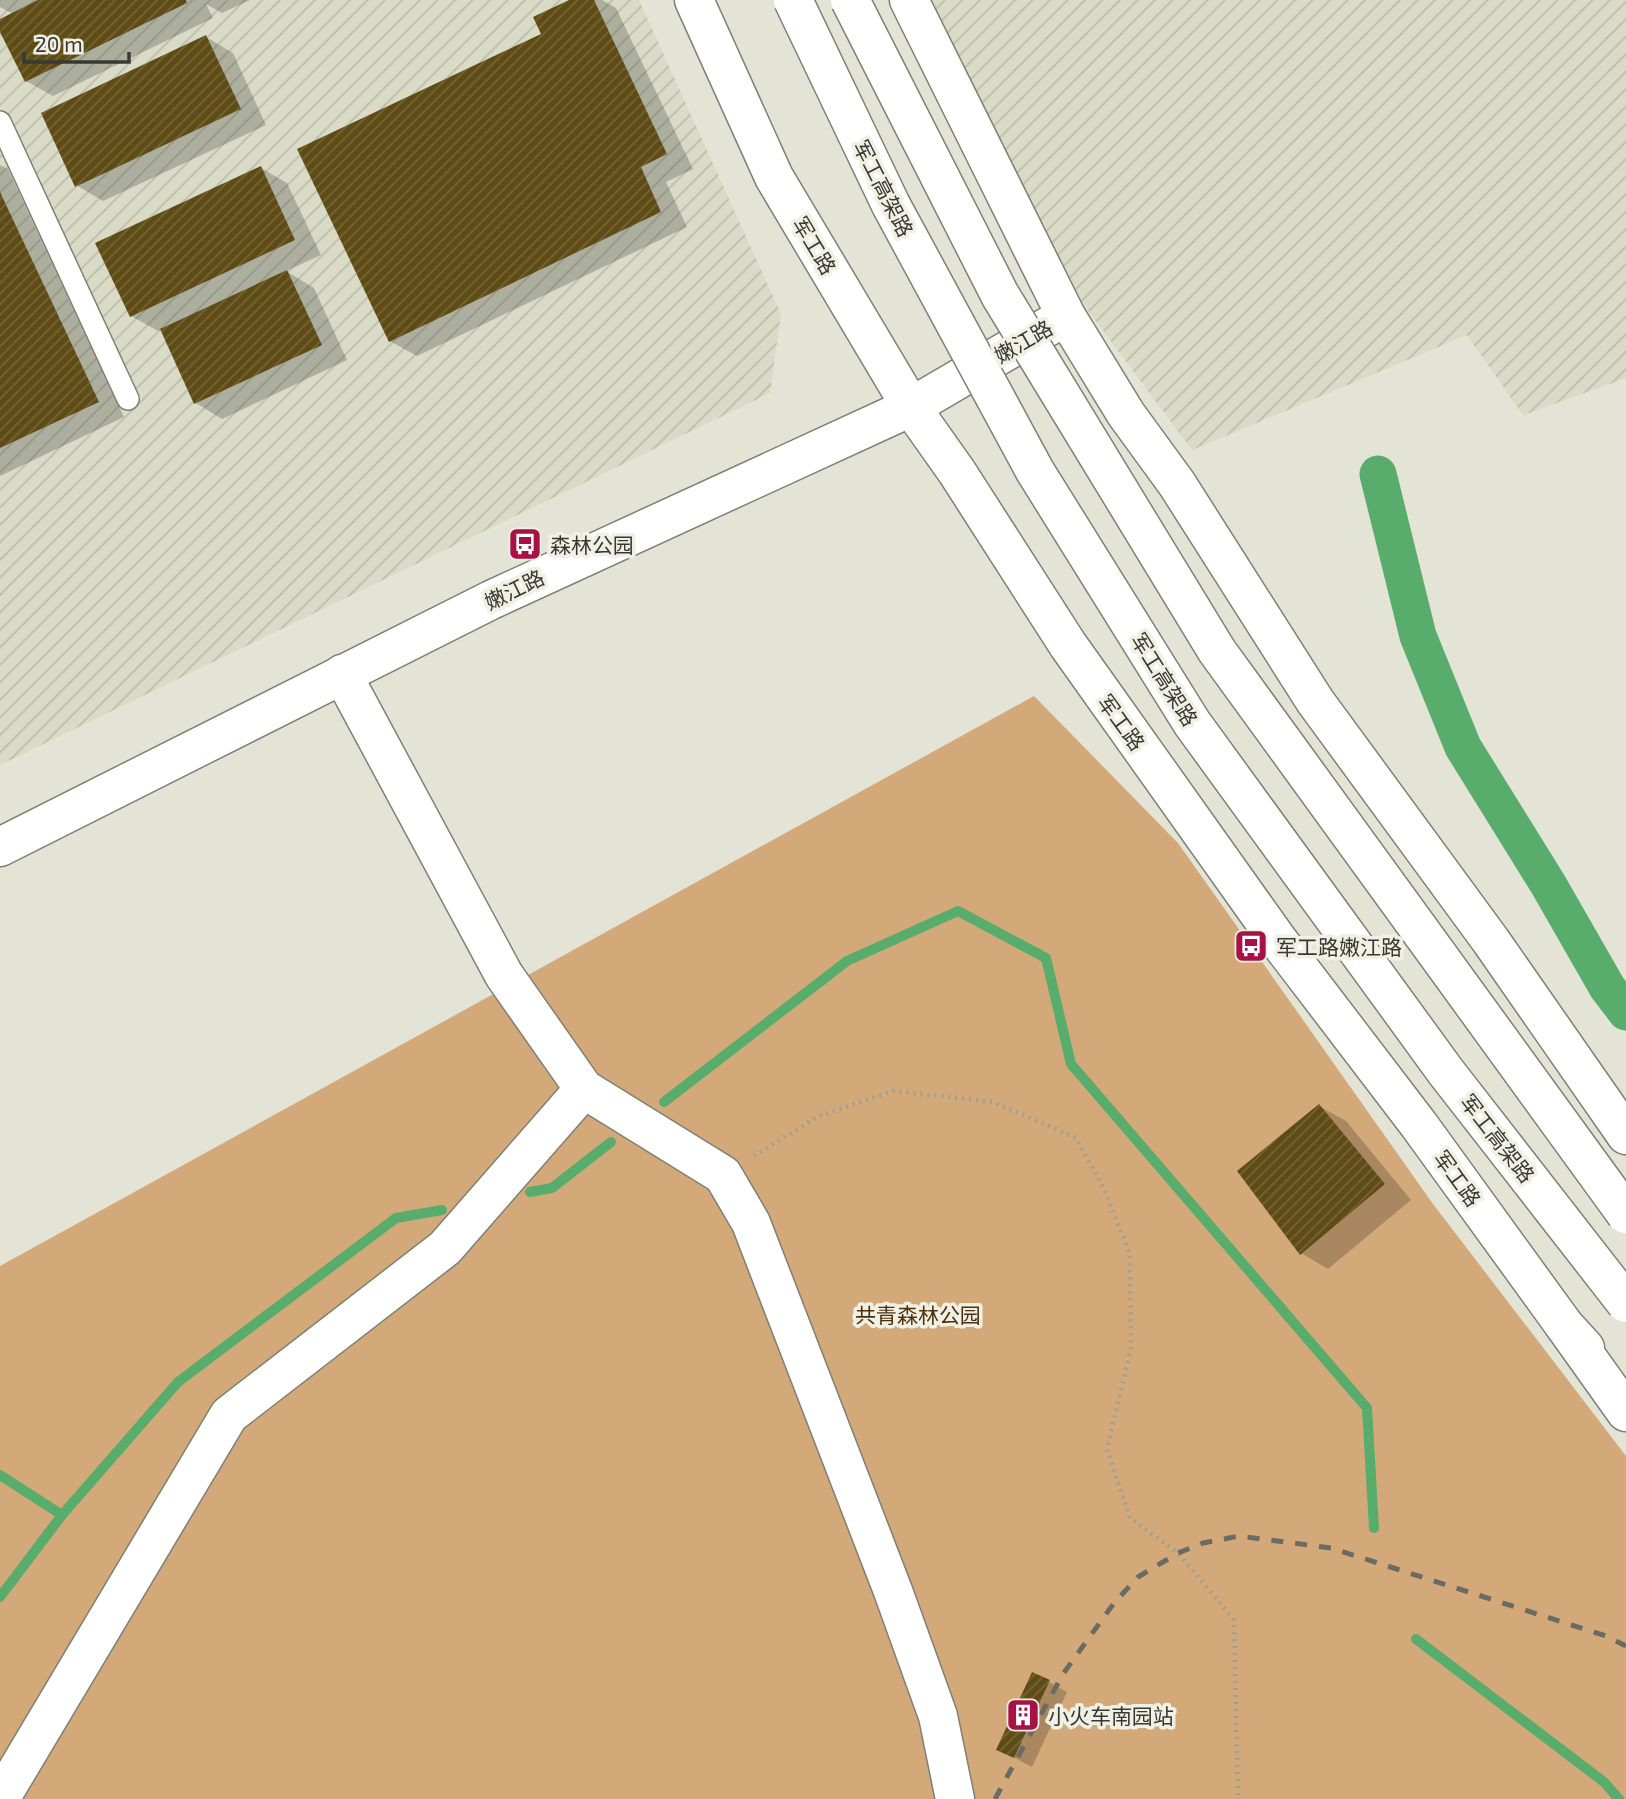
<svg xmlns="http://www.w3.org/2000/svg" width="1626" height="1799" font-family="'Exo 2','Noto Sans SC',sans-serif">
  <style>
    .industrial { fill: url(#industrial-furrows) }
    .green { fill: #d4a979 }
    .shadow { fill: #0003 }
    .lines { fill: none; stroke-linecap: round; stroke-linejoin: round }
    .stream { stroke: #58ad6d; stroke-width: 10 }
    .canal { stroke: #58ad6d; stroke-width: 37 }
    .building { fill: url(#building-hatch) }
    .service-casing { stroke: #7f8073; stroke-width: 24 }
    .minor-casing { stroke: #7f8073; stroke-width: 41 }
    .tertiary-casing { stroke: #7f8073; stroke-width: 41 }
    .primary-casing { stroke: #7f8073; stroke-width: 41 }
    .trunk-casing { stroke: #7f8073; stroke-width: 41 }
    .path { stroke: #9fa095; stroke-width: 4.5; stroke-dasharray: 2 5; stroke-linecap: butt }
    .service { stroke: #fff; stroke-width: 21 }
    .minor { stroke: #fff; stroke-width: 38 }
    .tertiary { stroke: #fff; stroke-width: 38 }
    .primary { stroke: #fff; stroke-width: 38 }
    .trunk { stroke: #fff; stroke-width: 38 }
    .rail { stroke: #6a6b62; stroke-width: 5; stroke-dasharray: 12 12; stroke-linecap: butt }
    .trunk-bridge-casing { stroke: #7f8073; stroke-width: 41; stroke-linecap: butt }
    .trunk-bridge { stroke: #fff; stroke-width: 38 }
    .labels { text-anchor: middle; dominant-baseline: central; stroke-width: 7; stroke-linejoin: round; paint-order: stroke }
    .street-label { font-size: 21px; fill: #383933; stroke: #f0f1e4 }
    .poi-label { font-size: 21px; fill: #383933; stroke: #f0f1e4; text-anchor: start }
    .park-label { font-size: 21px; fill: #4c310e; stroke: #f0f1e4 }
  </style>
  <defs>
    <pattern id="industrial-furrows" width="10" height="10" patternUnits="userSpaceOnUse" patternTransform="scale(1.75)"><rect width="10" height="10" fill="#d9dbc6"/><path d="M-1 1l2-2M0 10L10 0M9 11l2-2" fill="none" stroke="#bbbdab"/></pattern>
    <pattern id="building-hatch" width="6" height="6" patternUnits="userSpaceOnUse" patternTransform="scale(1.75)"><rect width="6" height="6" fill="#5f4c15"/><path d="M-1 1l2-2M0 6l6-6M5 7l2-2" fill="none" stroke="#736438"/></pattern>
  </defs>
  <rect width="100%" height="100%" fill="#e3e4d6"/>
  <path class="industrial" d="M0,0H639L781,314L770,393L0,765Z
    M931,0H1626V378L1523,415L1467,335L1192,450L1057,269Z"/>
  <path class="green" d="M1034,696L1178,843L1433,1204L1626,1456V1799H0V1266Z"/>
  <path class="shadow" d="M0,0H250L222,13L206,4L213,18L53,96L26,81L0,28V21L13,14L0,7Z
    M573,0H602L616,8L693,169L666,182L687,227L417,356L390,341Z
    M206,37L233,53L266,125L103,201L76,185Z
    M0,165L8,169L124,417L0,476Z
    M261,168L287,183L321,255L286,271L314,288L347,360L222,419L196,403L162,329L158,331L131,316Z
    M1319,1106L1346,1121L1411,1200L1328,1269L1301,1253Z
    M1049,1682L1067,1692L1032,1767L998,1749Z"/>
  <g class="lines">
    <path class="stream" d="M664,1102L847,961L958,911L1046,958L1071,1064L1367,1408L1374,1528
      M530,1192L552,1188L611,1142
      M0,1475L62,1515
      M0,1597L62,1515L178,1382L396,1218L442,1210
      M1416,1639L1604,1782L1619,1799"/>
    <path class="canal" d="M1378,474L1418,636L1463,747L1548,884L1607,987L1626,1012"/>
  </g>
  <path class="building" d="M38,0H186L187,3L25,82L0,32V19Z
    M569,0H594L667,154L641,167L661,212L389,342L297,149L541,34L533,17Z
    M206,35L241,109L75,187L41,113Z
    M261,166L295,240L130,317L95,243Z
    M0,192L99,402L0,448Z
    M287,270L322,345L194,404L160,329Z
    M1319,1104L1385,1184L1300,1255L1237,1171Z
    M1032,1672L1050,1680L1014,1758L996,1750Z"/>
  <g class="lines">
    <defs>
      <path id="service" d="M0,122L128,399"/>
      <path id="minor" d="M342,674L504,975L584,1089L723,1175L751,1223L893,1591L938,1716L955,1799
        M0,1799L229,1415L445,1248L584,1089"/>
      <path id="tertiary" d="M0,847L491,600L911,407L1066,316"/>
      <path id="primary" d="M694,0L774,177L911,407L957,472L1068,645L1277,939L1419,1125L1564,1325L1585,1348
        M909,0L1066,316L1126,414L1177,484L1315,701L1491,941L1626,1135"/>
      <path id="trunk" d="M1564,1325L1626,1412"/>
    </defs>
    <use href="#service" class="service-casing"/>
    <use href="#minor" class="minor-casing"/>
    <use href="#tertiary" class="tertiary-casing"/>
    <use href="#primary" class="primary-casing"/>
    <use href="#trunk" class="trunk-casing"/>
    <path class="path" d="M754,1156L819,1116L893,1091L993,1102L1076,1138L1105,1191L1130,1254L1131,1348L1107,1449L1130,1518L1178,1553L1234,1620L1238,1799"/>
    <use href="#service" class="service"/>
    <use href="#minor" class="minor"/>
    <use href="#tertiary" class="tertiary"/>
    <use href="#primary" class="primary"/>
    <use href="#trunk" class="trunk"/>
    <path class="rail" d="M995,1799L1063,1674L1114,1603L1138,1577L1178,1553L1203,1543L1239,1536L1331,1548L1606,1636L1626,1646"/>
    <defs>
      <path id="trunk-bridge" d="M793,0L891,205L1035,471L1192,723L1446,1072L1626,1303
        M850,0L1000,295L1217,651L1626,1214"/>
    </defs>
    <use href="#trunk-bridge" class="trunk-bridge-casing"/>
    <use href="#trunk-bridge" class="trunk-bridge"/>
  </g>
  <defs>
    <symbol id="bus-square" viewBox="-11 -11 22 22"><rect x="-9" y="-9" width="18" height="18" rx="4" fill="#a71146" stroke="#f0f1e4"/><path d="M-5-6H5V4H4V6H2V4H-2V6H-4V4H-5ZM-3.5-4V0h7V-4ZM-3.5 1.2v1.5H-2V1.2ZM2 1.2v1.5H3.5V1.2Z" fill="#fff"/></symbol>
    <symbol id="building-square" viewBox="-11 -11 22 22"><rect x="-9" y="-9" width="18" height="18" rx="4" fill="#a71146" stroke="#f0f1e4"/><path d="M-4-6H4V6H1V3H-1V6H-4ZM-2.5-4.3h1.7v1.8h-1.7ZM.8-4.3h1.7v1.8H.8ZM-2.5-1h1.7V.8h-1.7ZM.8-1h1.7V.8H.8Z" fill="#fff"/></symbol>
  </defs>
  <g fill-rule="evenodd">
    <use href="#bus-square" x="506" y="525" width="38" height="38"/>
    <use href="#bus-square" x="1232" y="927" width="38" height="38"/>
    <use href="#building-square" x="1004" y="1696" width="38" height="38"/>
  </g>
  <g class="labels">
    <g class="street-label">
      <text transform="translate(884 188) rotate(63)">军工高架路</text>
      <text transform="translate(815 245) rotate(59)">军工路</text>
      <text transform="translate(1023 341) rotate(-30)">嫩江路</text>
      <text transform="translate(514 589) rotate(-26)">嫩江路</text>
      <text transform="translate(1165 679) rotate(58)">军工高架路</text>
      <text transform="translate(1122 722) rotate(54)">军工路</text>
      <text transform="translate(1498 1138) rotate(52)">军工高架路</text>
      <text transform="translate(1458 1178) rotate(54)">军工路</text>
    </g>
    <g class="poi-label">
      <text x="550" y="544">森林公园</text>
      <text x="1276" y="946">军工路嫩江路</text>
      <text x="1048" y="1715">小火车南园站</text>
    </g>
    <g class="park-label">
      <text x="918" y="1314">共青森林公园</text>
    </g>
  </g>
  <path d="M24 52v10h105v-10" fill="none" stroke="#383933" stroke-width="3.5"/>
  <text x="35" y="52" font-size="21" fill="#383933" stroke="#f0f1e4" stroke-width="5" paint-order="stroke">20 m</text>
</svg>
